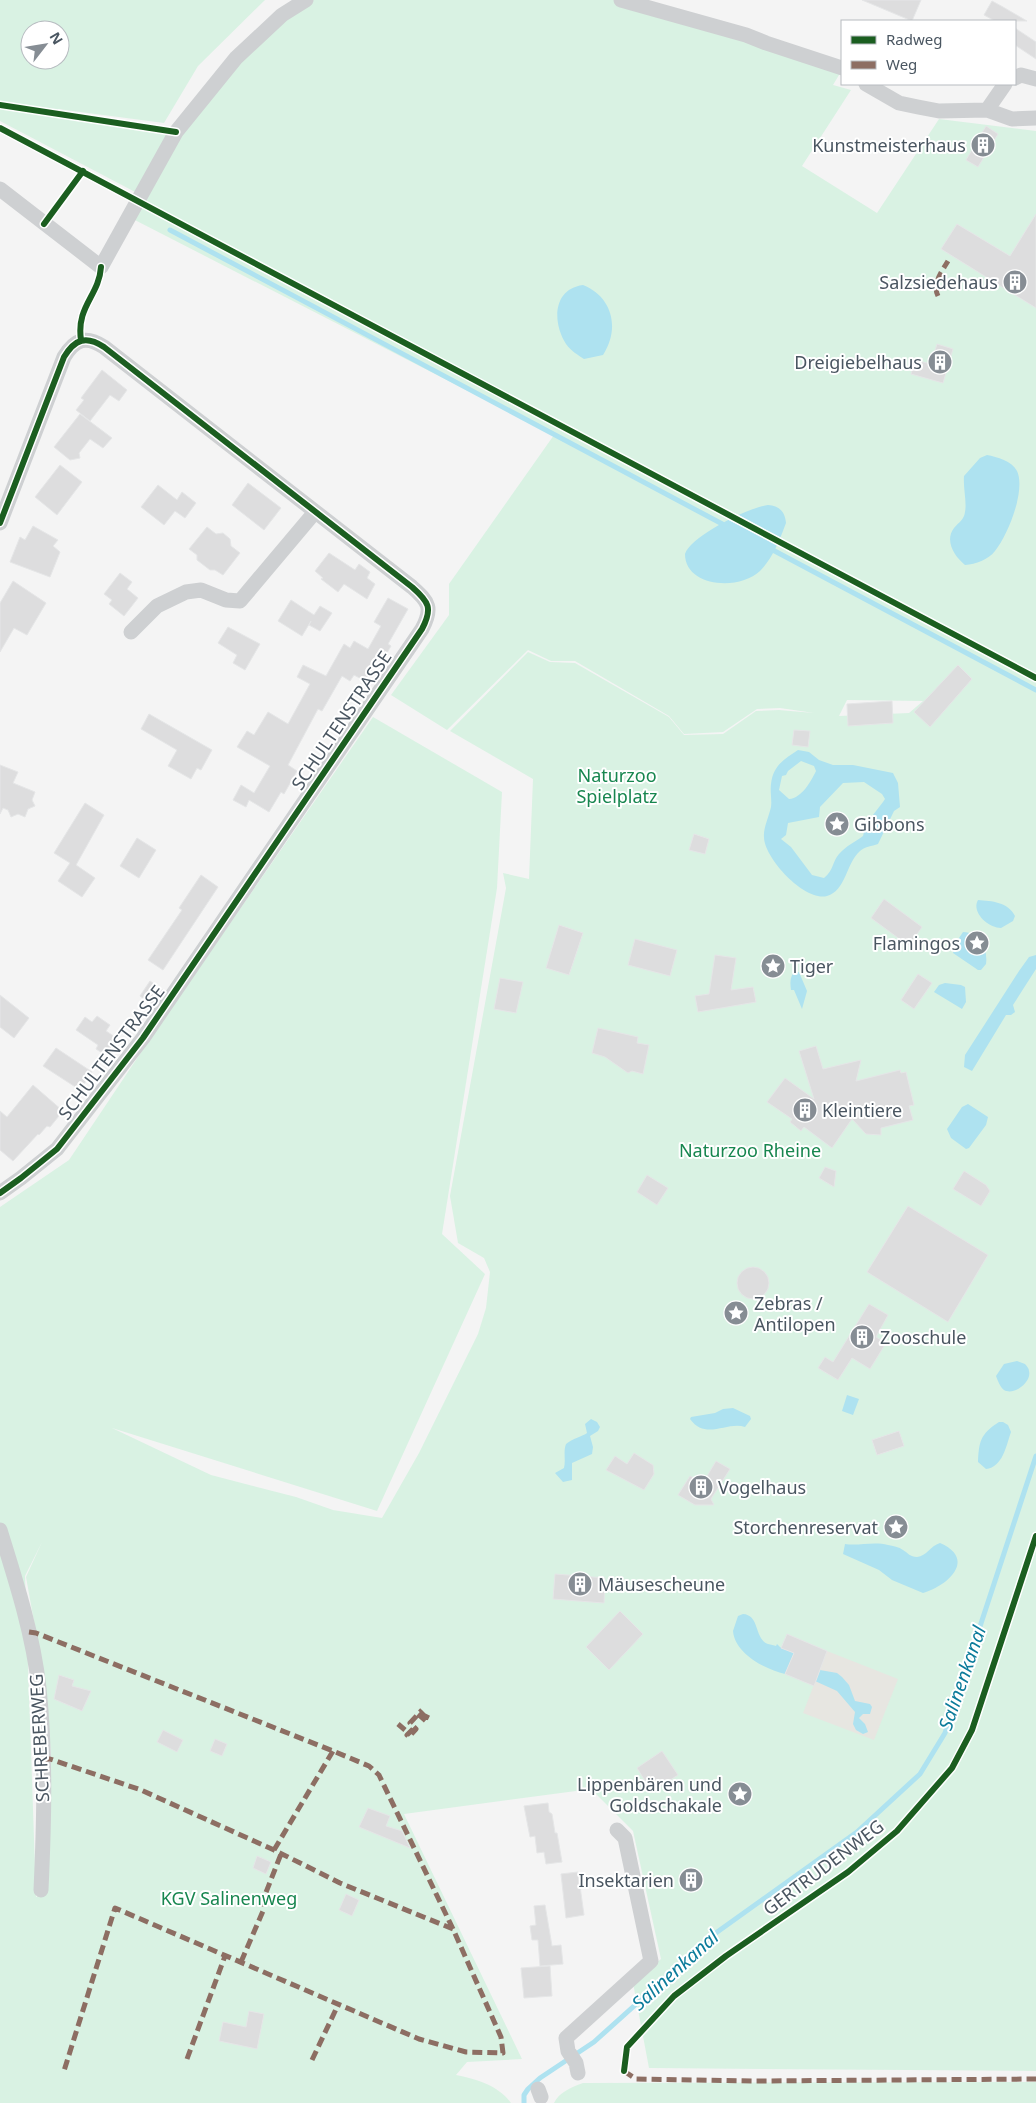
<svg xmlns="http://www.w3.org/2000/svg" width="1036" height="2103" font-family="'Noto Sans',sans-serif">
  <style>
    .green { fill: #d9f2e3; fill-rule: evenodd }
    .sand { fill: #e7e6e1 }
    .water { fill: #aee2f0; fill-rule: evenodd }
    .pier { fill: #f4f4f4 }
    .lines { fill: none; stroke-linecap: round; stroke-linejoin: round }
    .stream { stroke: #aee2f0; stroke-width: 5 }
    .building { fill: #ddddde; stroke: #e5e6e7 }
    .street { stroke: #ced0d2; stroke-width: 15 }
    .quiet { stroke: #8d6e63; stroke-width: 5; stroke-dasharray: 10 5; stroke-linecap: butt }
    .cycleway-casing { stroke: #fff; stroke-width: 9 }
    .cycleway { stroke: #1b5e20; stroke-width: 6 }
    .labels { text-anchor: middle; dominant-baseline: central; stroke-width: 4; stroke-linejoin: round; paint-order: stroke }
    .poi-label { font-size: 18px; fill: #4a5661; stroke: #fff; text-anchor: end }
    .street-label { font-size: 18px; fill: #4a5661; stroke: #fff }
    .park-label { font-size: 18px; fill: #17864f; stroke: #fff }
    .water-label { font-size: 19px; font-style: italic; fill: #0c7c9b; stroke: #fff }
  </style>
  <rect width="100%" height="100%" fill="#f4f4f4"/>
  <path class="green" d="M0,0H265L198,66L164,123L58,109V115L169,133L137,193L0,121ZM30,30H60V60H30Z
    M308,0H621L842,70L833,85L851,90L802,166L877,213L939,119L1036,131V2071L649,2068L633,1983L661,1959L633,1831L591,1789L404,1814L522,2059L467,2062L456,2075C476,2079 498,2085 511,2103H0V1207L69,1160L150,1039L373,717L502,792L497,888L442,1234L485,1274L377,1511L112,1428L211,1475L296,1497L333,1510L382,1518L419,1453L478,1334L486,1308L490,1272L484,1258L458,1243L450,1196L506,888L503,873L529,879L533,779L450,731L528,652L550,662L575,663L669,717L684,735L723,734L756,711L779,710L814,713L780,708L757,709L723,732L684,734L669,716L575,661H551L528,650L447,730L391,695L449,615V584L554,435L129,217L176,132L239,56ZM847,700L923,701L909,713L839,716ZM42,1542L26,1577L45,1683L51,1754L48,1890L36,1897L25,1576Z
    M1036,2082V2103H554C559,2092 572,2087 583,2083Z"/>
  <path class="sand" d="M827,1651L898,1679L874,1740L803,1713Z"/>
  <path class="water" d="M583,285C613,297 620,329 603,355L584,359C578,355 571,351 566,344C552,322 553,289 583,285Z
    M987,455C997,457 1012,461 1017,471C1026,490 1008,535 995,551C988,560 976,564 965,565C955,557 944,541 954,528C959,522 964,520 965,512C967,502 963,488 964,476L980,458Z
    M768,505C779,506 785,511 786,523C780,539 773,558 760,571C739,591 685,587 685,554C691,536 749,507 768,505Z
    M798,750L809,752L819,760L833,765H853L893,773L898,783L900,807L894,811L878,844C872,846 864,847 860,851C846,863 846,891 827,896C805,902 764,858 764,837C763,829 769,816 771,807C772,800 770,792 771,784C773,766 784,759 798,750ZM801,761L814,766L816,771C811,781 802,798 789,799L779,790L782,776L786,775L788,771ZM864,782L882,794L885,799L883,802L866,824L863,836C855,842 846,846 839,854C832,862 834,870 824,878L812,875L791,847L781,839L786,835L788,823L819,817L820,807L843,783Z
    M978,900C992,901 1008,902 1015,916L1013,921L1001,928C988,928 971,912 978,900Z
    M963,932C981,932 988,950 986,964L981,970H978L953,953L957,941Z
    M1036,955V969L1013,1005L1015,1012L1011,1015H1006L972,1071L964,1067L965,1055L1019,971L1029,957Z
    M799,972L807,991L802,1009L794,990H791C790,983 790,979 793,973Z
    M945,983L961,985L965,987L966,1002L962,1009L934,992L939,985Z
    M968,1104L988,1117L986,1125L969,1148L966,1149L951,1138L947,1129L962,1107Z
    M1017,1361L1025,1364C1027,1366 1029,1369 1029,1371C1032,1382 1014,1396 1004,1390C1000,1387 998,1381 996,1376L1004,1364Z
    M847,1395L859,1399L853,1415L842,1411Z
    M733,1408L750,1416L751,1419L745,1427C727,1421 706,1441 690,1419L691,1417L715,1413L723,1409Z
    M591,1419L597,1422L600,1427L598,1431L590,1436L593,1447L592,1454L572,1463V1480L563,1482L555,1473L564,1468C566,1459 563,1452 566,1444C572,1439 583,1436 587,1433L585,1424Z
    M999,1422H1003L1008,1425L1011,1432C1006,1446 1003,1467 986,1469L978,1462C979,1442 980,1434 999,1422Z
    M940,1543C977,1559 948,1586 923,1593L892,1580L879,1570L843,1554L845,1544C859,1546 874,1541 888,1545C893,1546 899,1547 903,1550C908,1553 910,1557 917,1557C927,1556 930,1546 940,1543Z
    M743,1614C760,1615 754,1639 768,1644C771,1645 774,1645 776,1646L777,1644L780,1647L794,1653L785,1674C765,1669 735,1654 733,1631L738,1616Z
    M820,1670L837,1673L842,1677L849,1685L855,1701L870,1704L872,1707L870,1714H863L859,1718L865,1724L868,1732L863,1734L856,1730L853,1724L855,1712L837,1691L815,1681Z"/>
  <path class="pier" d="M735,513L783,539L779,546L727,519Z"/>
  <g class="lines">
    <path class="stream" d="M170,230L728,527
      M769,548L1036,690
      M524,2103V2095L528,2089L540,2078L594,2042L713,1935L857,1832L920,1774L945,1733L1036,1456"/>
  </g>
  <path class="building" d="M862,0H921L912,21Z
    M992,1L1003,7L1027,21H995L984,15Z
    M1015,28L1036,42V59L1015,45Z
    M986,126L998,134L978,167L966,160Z
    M1036,214V308L941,249L957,224L1010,256Z
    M937,344L953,349L943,383L911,374L915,360L931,364Z
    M102,370L127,390L119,401L110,395L90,421L76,410L84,400L81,398Z
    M80,414L112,438L103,448L90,439L79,453L80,458L70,460L54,447Z
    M60,465L82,482L57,515L35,497Z
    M248,483L281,508L264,530L232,505Z
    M158,485L177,500L182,492L196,503L185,518L175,511L164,525L141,507Z
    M33,526L58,540L53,546L60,552L50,577L10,562L20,537L25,540Z
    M207,527L216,534L223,533L230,539L231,546L240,553L223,575L215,570H210L197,560V555L189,549Z
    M329,553L355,570L359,564L370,572L367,578L375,584L367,599L344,584L338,592L321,579L323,578L315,571Z
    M120,573L132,582L127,589L138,598L124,616L109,604L112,600L104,594Z
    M13,581L46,603L27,635L14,628L0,652V603Z
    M388,598L408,609L388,644L391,646L384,658L380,656L365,681L354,675L350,681L342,676L322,711L318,709L288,765L297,771L284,794L281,792L269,812L249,800L246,807L233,800L241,785L254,793L270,766L237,747L247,731L254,735L268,712L288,724L310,684L297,677L303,665L326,676L344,644L350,648L354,641L368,649L381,626L374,622Z
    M291,600L314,615L320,606L332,613L320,631L309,625L311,621L302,636L278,621Z
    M228,627L260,644L245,670L233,663L237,655L218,643Z
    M958,665L972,679L930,727L914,712Z
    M892,701L893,723L848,726L847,704Z
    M149,714L212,750L201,770L197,768L191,779L168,766L177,750L141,729Z
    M794,730L810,731L808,747L792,745Z
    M0,765L18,772L13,783L35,792L32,800L35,806L28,809L25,817L18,814L11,817L8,810L3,808L0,814Z
    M85,803L104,815L76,865L95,878L82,897L58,881L70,863L54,853Z
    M694,834L709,839L705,854L689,850Z
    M137,838L156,850L139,878L120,866Z
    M201,875L218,887L163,970L148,960L182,910L179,908Z
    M884,899L922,927L909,946L871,918Z
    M559,925L583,933L569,975L546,968Z
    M635,939L677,950L670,976L628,965Z
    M715,955L736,958L731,990L753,987L756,1002L698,1012L695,996L709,994Z
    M918,974L932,983L914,1009L901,1000Z
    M500,978L523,982L516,1013L494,1009Z
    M150,981L163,990L152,1005L140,996Z
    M0,995L29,1018L14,1038L0,1027Z
    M97,1016L110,1025L106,1031L118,1039L107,1056L96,1049L98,1045L76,1030L85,1017L92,1022Z
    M598,1028L638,1037L637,1043L649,1045L643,1074L632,1071L628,1073L605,1057L592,1053Z
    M816,1046L823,1069L861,1060L856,1081L900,1070L901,1073L906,1072L914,1105L909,1106L913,1120L881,1128V1135L866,1134L852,1119L832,1148L804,1127L801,1131L790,1122L792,1119L767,1102L785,1078L814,1099L799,1051Z
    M56,1048L92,1072L80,1090L43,1066Z
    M33,1085L63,1111L50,1127L47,1126L39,1135L38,1134L13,1161L0,1150V1111L7,1117Z
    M825,1167L836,1171L834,1187L819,1178Z
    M964,1171L986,1185L990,1191L981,1206L953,1189Z
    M647,1175L668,1188L657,1205L637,1192Z
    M908,1206L988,1255L948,1322L867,1272Z
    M737 1283a16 16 0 1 1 32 0a16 16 0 1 1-32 0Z
    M869,1304L888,1315L876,1337L886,1343L870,1369L852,1358L838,1380L818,1368L825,1357L833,1362Z
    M899,1431L904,1446L877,1455L872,1440Z
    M634,1453L653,1465L654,1474L644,1490L606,1470L615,1456L627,1464Z
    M716,1461L730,1469L711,1499L714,1505H695L678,1495L690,1476L703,1483Z
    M555,1574L605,1578L604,1603L553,1599Z
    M620,1611L643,1634L609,1670L586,1647Z
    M787,1634L827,1651L814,1686L785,1674L794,1653L781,1648Z
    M59,1675L74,1680L72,1686L91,1691L82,1711L54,1699Z
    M163,1730L183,1740L177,1752L157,1742Z
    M215,1739L227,1744L222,1756L210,1751Z
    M662,1751L678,1775L652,1792L637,1768Z
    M548,1803L549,1812L552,1814L555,1833H557L562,1862L546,1864L544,1852L537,1853L535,1836L530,1837L524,1806Z
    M368,1808L390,1816L386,1826L402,1831L410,1848L359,1827Z
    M257,1856L271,1862L266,1874L253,1868Z
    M685,1869L703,1874L698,1891L680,1886Z
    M578,1872L584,1915L566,1918L561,1874Z
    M346,1894L359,1900L352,1916L339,1910Z
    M545,1905L552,1946L561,1945L563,1964L540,1966L538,1940H532L530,1926L536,1925L534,1906Z
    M550,1966L552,1996L524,1998L521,1968Z
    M249,2011L264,2014L257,2049L219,2041L223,2022L246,2027Z"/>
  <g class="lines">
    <path class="street" d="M621,0L746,35L766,43L842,68
      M1015,78L1021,75L1036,79
      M866,84L899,103L918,107L939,111L987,110L1012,119L1036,118
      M987,110L1005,84
      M0,189L101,267L176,132L236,58L282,15L306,0
      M0,523L64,357C75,339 86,335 104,347L412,587C429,602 433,608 422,629L143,1038L57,1149L21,1178L0,1193
      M131,632L157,606L186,592L201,590L226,600L240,601L315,512
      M0,1530C16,1581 33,1634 39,1688C46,1755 44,1824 41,1890
      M578,2073L576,2063L568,2051L566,2038L651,1961L625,1838L617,1830
      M538,2089L541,2097"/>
    <path class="quiet" d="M938,296C932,284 942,271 948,261
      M29,1632L36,1633L333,1751L369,1766L379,1775L453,1929L501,2037L503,2053L466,2052L419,2039L115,1908L63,2074
      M418,1714L426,1721L429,1718L423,1715L425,1713
      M398,1724L405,1730
      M413,1729L407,1735L409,1737L416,1729L410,1723L422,1710
      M43,1759H50L141,1790L274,1850L340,1883L453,1929
      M274,1850L333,1751
      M241,1962L263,1911V1900L281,1854
      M187,2059L225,1956
      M312,2060L338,2005
      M624,2071L636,2079L754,2081L1036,2079"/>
    <defs>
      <path id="cycleway" d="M0,105L176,132
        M0,128L1036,678
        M44,224L83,171
        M81,340C76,306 99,296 101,267
        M0,523L64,357C75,339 86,335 104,347L412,587C429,602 433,608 422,629L143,1038L57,1149L21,1178L0,1193
        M624,2071L627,2047L674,1996L726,1956L848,1872L897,1831L952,1768L972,1730L1036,1536"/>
    </defs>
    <use href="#cycleway" class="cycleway-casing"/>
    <use href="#cycleway" class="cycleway"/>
  </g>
  <defs>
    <symbol id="building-disc" viewBox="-11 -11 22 22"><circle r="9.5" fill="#868d94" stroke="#fff"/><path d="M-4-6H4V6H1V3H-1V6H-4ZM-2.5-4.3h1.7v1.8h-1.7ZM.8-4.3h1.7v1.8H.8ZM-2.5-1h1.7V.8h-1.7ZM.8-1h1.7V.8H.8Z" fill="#fff"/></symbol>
    <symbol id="sight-disc" viewBox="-11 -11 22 22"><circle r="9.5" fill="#868d94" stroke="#fff"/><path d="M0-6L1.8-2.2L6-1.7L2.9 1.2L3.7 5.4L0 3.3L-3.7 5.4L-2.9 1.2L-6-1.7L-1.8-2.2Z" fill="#fff"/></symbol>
  </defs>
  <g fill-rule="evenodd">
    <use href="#building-disc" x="969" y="131" width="28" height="28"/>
    <use href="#building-disc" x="1001" y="268" width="28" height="28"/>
    <use href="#building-disc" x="926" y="348" width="28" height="28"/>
    <use href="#sight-disc" x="823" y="810" width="28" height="28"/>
    <use href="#sight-disc" x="963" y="929" width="28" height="28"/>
    <use href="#sight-disc" x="759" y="952" width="28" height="28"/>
    <use href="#building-disc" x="791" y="1096" width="28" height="28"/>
    <use href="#sight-disc" x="722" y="1299" width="28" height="28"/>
    <use href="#building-disc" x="848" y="1323" width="28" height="28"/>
    <use href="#building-disc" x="687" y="1473" width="28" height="28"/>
    <use href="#sight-disc" x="882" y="1513" width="28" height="28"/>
    <use href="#building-disc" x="566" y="1570" width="28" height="28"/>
    <use href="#sight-disc" x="726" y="1780" width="28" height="28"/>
    <use href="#building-disc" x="677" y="1866" width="28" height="28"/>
  </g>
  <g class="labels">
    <g class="poi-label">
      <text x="966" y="145">Kunstmeisterhaus</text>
      <text x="998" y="282">Salzsiedehaus</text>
      <text x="922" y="362">Dreigiebelhaus</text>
      <text x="854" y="824" text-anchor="start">Gibbons</text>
      <text x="960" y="943">Flamingos</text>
      <text x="790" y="966" text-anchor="start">Tiger</text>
      <text x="822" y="1110" text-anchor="start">Kleintiere</text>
      <text x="754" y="1303" text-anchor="start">Zebras /<tspan x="754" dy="21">Antilopen</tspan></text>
      <text x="880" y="1337" text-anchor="start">Zooschule</text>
      <text x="718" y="1487" text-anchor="start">Vogelhaus</text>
      <text x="878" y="1527">Storchenreservat</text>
      <text x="598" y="1584" text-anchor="start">Mäusescheune</text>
      <text x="722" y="1784">Lippenbären und<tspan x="722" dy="21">Goldschakale</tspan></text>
      <text x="674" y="1880">Insektarien</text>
    </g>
    <g class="street-label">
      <text transform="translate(341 720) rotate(-56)">SCHULTENSTRASSE</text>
      <text transform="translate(111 1052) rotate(-53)">SCHULTENSTRASSE</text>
      <text transform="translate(39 1738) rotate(-93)">SCHREBERWEG</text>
      <text transform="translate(823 1867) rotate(-37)">GERTRUDENWEG</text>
    </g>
    <g class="park-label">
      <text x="617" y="775">Naturzoo<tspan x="617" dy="21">Spielplatz</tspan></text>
      <text x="750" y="1150">Naturzoo Rheine</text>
      <text x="229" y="1898">KGV Salinenweg</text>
    </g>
    <g class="water-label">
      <text transform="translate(962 1678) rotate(-71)">Salinenkanal</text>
      <text transform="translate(675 1970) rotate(-42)">Salinenkanal</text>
    </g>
  </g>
  <rect x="841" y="20" width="175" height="65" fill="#ffffff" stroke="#b7bbc0"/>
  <rect x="851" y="36" width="25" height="8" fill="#1b5e20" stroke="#b7bbc0"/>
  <text x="886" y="45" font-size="15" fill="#4a5661">Radweg</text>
  <rect x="851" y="61" width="25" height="8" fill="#8d6e63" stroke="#b7bbc0"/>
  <text x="886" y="70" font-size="15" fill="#4a5661">Weg</text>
  <g transform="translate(45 45) rotate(59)"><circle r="24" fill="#ffffff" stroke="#b7bbc0"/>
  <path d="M0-4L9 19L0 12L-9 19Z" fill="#868d94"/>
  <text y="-8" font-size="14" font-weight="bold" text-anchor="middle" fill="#4a5661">N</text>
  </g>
</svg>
